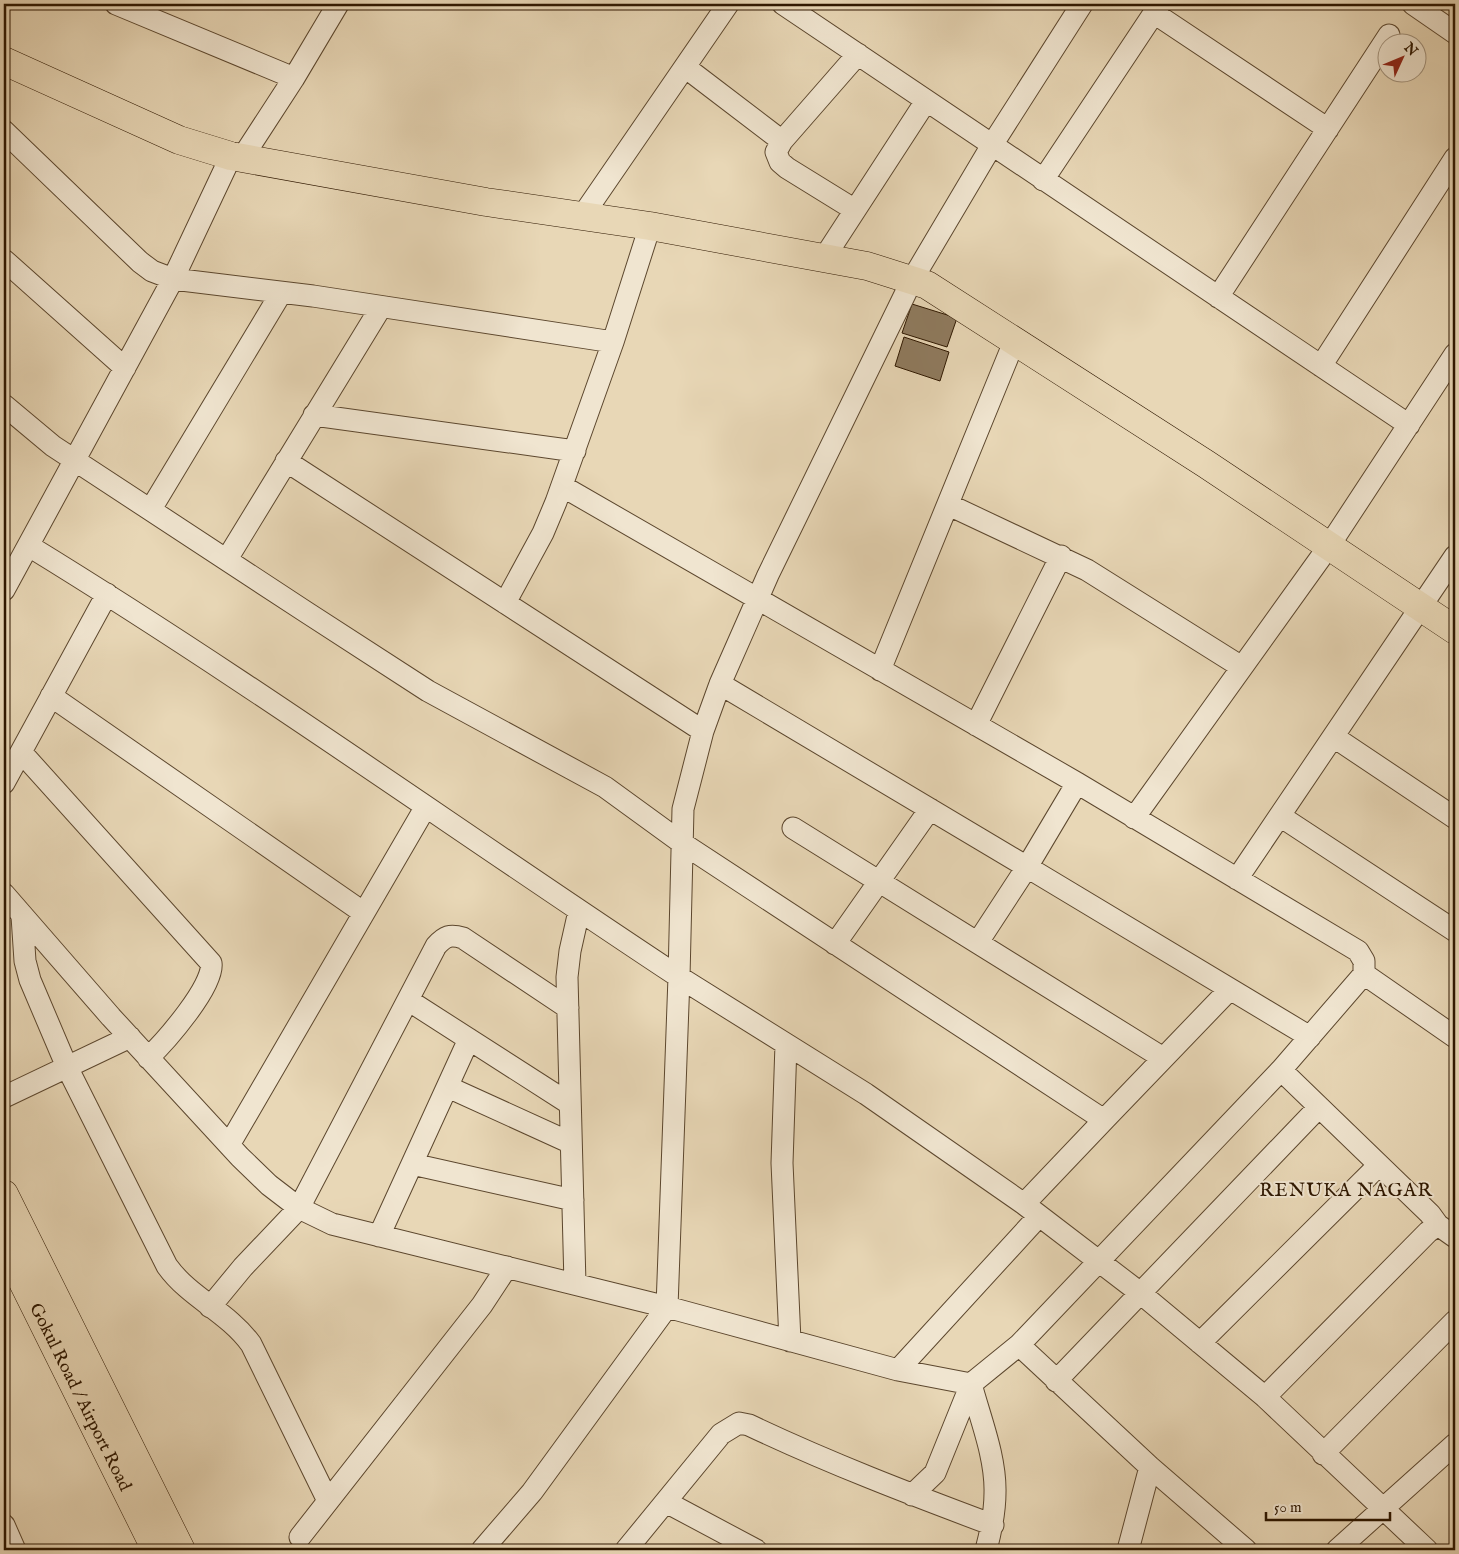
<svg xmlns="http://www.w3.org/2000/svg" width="1459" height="1554" font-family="'IM FELL English',serif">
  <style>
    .building { fill: #8f7b5f; stroke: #2e1700 }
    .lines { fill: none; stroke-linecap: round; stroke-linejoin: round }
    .minor-casing { stroke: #5c472e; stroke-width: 23 }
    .major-casing { stroke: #2e1700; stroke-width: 29 }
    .minor { stroke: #f0e5d0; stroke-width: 21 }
    .major { stroke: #e8d7b6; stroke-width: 28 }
    .labels { text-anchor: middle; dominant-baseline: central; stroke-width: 4; stroke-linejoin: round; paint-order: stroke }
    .street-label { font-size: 18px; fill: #2e1700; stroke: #f0e5d0 }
    .neighbourhood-label { font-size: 19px; letter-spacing: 1px; fill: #2e1700; stroke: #f0e5d0 }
  </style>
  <rect width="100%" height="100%" fill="#e8d7b6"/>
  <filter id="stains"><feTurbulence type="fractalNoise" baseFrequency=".004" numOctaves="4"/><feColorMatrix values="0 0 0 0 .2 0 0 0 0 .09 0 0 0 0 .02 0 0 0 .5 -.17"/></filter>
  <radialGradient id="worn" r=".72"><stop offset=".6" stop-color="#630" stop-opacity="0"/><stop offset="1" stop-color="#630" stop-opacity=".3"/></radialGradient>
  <path class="building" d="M912,304L957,318L947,347L902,333Z
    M904,337L949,352L940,381L895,366Z"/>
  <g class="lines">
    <defs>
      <path id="minor" d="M116,4L294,78
        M783,4L1409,425
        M1082,4L992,145L912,280L768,575L720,684L703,731L683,809L679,977L866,1094L1024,1204L1139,1292L1265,1397L1427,1550
        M1413,4L1455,33
        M1154,13L1328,129
        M685,67L782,141
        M4,131L140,262L152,271L173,279L313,296L613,342
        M242,158L294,78L338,4
        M1043,180L1160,4
        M855,210L787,168L780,162L776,152L782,141L858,54
        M583,215L728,4
        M824,258L926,101
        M4,260L125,368
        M1218,297L1389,35
        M1321,366L1455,158
        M4,405L53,446L306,612L428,691L605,787L682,843L1104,1120L1024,1204
        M314,415L575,451
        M286,461L703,731
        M562,486L1077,783L1358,951L1364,961V974L1281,1070L1019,1345L1150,1467L1246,1550
        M949,505L1087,570L1240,666
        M151,509L281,293
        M29,546C251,682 462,834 679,977L667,1307L898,1370L971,1384L1019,1345
        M227,559L381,307
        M4,590L173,279L231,156
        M505,603L543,533L556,502L613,342L650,226
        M880,670L1014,342
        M720,684L1027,867L978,942
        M51,696L364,913
        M976,725L1061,556
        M1334,737L1455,818
        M21,752L211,963C215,985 165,1042 148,1058
        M4,783L107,594
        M1077,783L1027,867L1310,1037
        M1280,816L1455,931
        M1134,818L1329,546L1455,354
        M793,828L1163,1058
        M1237,879L1455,556
        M4,894L111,1017L240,1157L269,1185L299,1208L332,1224L667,1307L532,1492L482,1550
        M22,916L25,961L30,980L67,1067L167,1266C190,1298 228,1312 251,1344L328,1501
        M835,944L930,809
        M1364,974L1455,1037
        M408,1000L570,1104
        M786,1044L782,1163L790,1341
        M448,1087L571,1143
        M4,1097L130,1037
        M1104,1120L1230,989
        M229,1145L425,808
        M412,1164L573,1200
        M1438,1225L1455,1237
        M379,1236L469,1039
        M575,1284L567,977L570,951L579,911
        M210,1307L243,1267L299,1208L436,946C445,936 450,934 463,938L568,1008
        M1200,1343L1379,1165
        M898,1370L1039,1216
        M1056,1381L1319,1107
        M971,1384C980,1418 996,1457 995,1493C995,1513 991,1531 986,1550
        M1265,1397L1428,1232L1438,1225L1430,1214L1281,1070
        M1323,1454L1455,1321
        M912,1495L935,1473L971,1384
        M666,1502L756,1550
        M4,1525L15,1550
        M300,1537L482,1305L507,1267
        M626,1550L721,1434L739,1423L749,1425C829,1463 910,1494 993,1525
        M1128,1550L1150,1467
        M1337,1550L1455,1444"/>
      <g id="major">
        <path d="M4,61L179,140L231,156L486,202L650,226L867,266L927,285L1206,464L1455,630"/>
        <path d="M4,1194L181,1550"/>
        <path id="s1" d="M4,1244L156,1550"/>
      </g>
    </defs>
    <use href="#minor" class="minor-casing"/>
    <use href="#major" class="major-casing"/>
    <use href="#minor" class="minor"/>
    <use href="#major" class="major"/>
  </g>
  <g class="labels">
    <g class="street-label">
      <text stroke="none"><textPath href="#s1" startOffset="171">Gokul Road / Airport Road</textPath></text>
    </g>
    <g class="neighbourhood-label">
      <text x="1346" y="1191">RENUKA NAGAR</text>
    </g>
  </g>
  <rect width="1459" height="1554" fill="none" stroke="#e8d7b6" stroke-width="20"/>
  <rect x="5" y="5" width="1449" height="1544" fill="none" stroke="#2e1700" stroke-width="2.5"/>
  <rect x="10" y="10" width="1439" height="1534" fill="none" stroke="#2e1700"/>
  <g transform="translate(1402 58) rotate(46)"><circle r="24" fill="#f0e5d0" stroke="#a2937d"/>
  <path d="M0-4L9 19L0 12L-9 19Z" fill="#8f2418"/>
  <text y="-8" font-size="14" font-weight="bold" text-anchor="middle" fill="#2e1700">N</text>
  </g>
  <path d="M1266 1512v8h124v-8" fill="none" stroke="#2e1700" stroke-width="2.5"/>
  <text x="1274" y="1512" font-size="15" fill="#2e1700" stroke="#f0e5d0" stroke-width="4" paint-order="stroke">50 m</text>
  <rect width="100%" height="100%" filter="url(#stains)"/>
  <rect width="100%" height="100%" fill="url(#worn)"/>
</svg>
